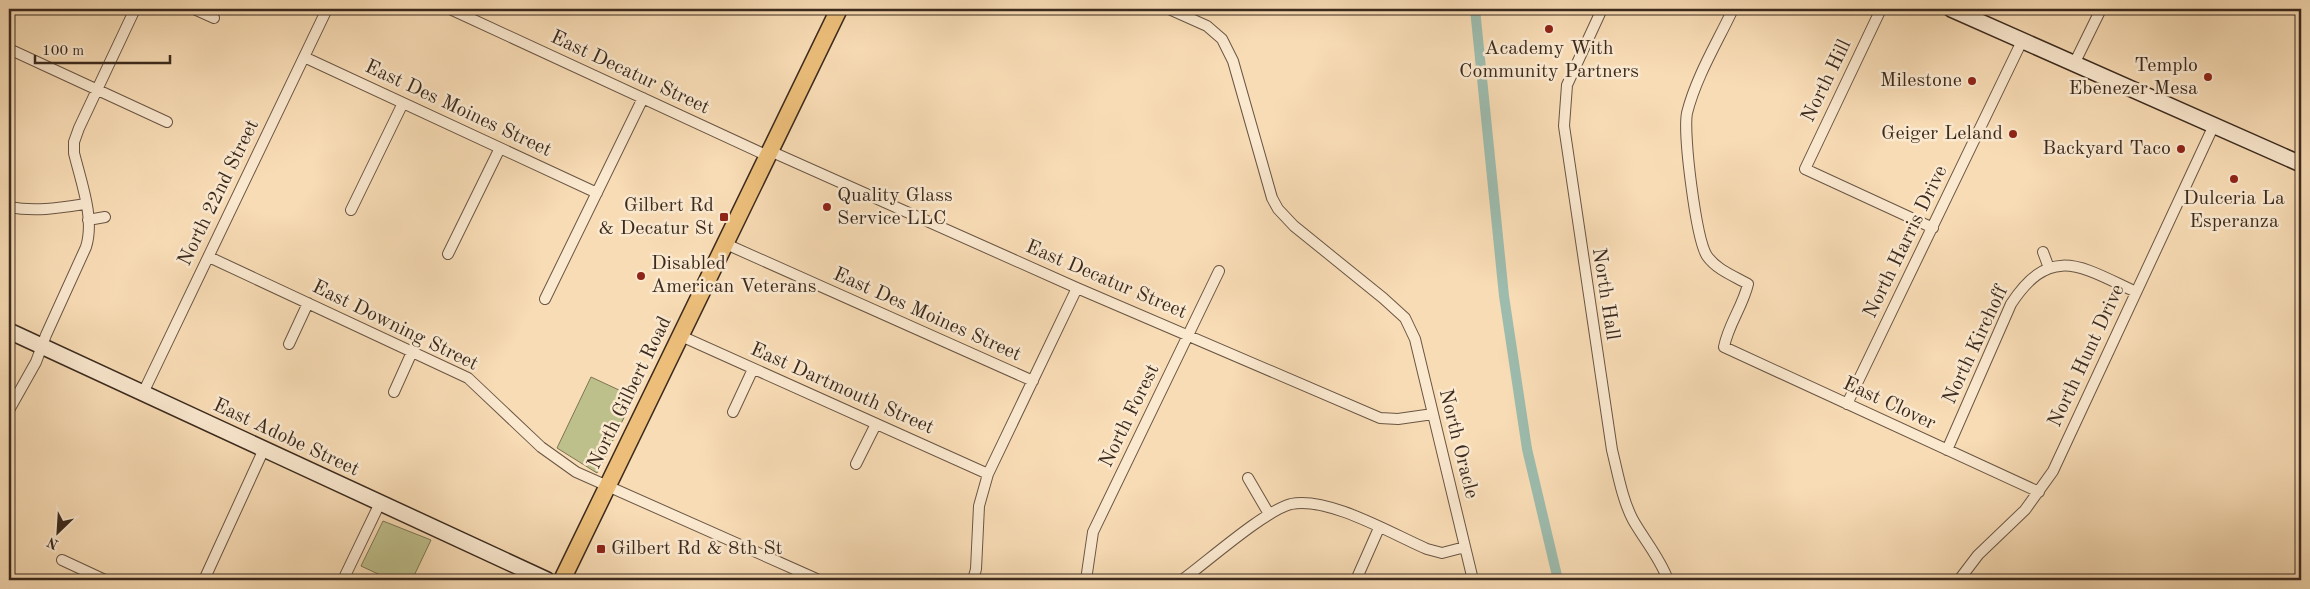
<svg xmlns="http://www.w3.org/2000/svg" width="2310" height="589" font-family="'Old Standard TT',serif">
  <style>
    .green { fill: #bec08c; stroke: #7c7555 }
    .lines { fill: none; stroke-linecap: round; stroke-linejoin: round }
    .canal { stroke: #9dbcae; stroke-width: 10 }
    .street-casing { stroke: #6a5644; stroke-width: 12 }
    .secondary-casing { stroke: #3b2a1e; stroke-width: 18 }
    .primary-casing { stroke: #3b2a1e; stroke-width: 19 }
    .street { stroke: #fae8cf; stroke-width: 10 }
    .secondary { stroke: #fae8cf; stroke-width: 15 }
    .primary { stroke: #ecbe7a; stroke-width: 16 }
    .poi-dot { fill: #8f2418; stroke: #fae8cf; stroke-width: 2 }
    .labels { text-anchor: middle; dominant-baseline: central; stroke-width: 5; stroke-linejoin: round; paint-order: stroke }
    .poi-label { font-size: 20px; fill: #3b2a1e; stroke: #fae8cf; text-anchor: end }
    .street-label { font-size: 20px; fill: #3b2a1e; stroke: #fae8cf }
  </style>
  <rect width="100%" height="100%" fill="#f8dcb5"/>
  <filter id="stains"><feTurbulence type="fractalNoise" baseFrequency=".004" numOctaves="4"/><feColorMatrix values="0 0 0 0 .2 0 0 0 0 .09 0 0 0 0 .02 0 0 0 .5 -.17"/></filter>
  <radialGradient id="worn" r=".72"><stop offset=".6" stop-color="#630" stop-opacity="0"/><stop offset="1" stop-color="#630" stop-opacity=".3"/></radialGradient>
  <path class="green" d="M591,377L634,397L597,473L557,448Z
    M383,521L431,540L412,580H391L361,566Z"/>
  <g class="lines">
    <path class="canal" d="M1475,9L1504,296L1527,449L1558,580"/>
    <defs>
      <path id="street" d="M194,9L214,18
        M450,9L768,156
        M1169,9L1207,26L1222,39L1233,61L1272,198L1278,209L1294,226L1383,298L1405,318L1415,339L1473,580
        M1602,9L1567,85L1564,126L1612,450C1618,474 1622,499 1633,520C1645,541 1660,558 1668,580
        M1733,9C1717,43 1696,77 1687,113C1683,134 1696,239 1707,256C1717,270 1734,276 1748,284C1743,306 1728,325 1724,347L2039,492
        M1881,9L1805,169L1933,228
        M9,49L167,122
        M304,57L597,193
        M2074,64L2101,9
        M770,151L1077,288L1380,418L1398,419L1433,414
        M9,207C35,212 59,208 85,204
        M351,210L403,103
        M88,220L105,217
        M726,244L1033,381
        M2043,252L2049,268
        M448,254L500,148
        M209,257L468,378L541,447L576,472L819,580
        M545,299L643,98
        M681,336L988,474
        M289,344L308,303
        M394,392L412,352
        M143,393L327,9
        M1847,404L2022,41
        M9,410L36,362L46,335L86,247C95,218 81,182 74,153V142L79,128L135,9
        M733,412L753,369
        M1947,450L2011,304C2051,243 2082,267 2136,292
        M856,464L876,424
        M1248,478L1269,514
        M62,560L105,580
        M204,580L264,449
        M343,580L380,503
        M973,580L976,569L979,506L988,474L1077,288
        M1086,580L1093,532L1219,271
        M1182,580C1207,562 1264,511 1291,504C1328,496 1392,534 1427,549L1442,553L1465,547
        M1356,580L1379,528
        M1959,580L1978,555L2025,510L2053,471L2214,125"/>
      <path id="secondary" d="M1951,9L2301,164
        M9,331L547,580"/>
      <path id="primary" d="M562,580L839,9"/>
    </defs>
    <use href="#street" class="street-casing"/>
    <use href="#secondary" class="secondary-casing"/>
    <use href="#primary" class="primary-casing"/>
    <use href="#street" class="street"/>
    <use href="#secondary" class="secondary"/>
    <use href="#primary" class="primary"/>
  </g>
  <g class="poi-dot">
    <circle cx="1549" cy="29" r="5"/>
    <circle cx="2208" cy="77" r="5"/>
    <circle cx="1972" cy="81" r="5"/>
    <circle cx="2013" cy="134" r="5"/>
    <circle cx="2181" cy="149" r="5"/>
    <circle cx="2234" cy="179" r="5"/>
    <circle cx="827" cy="207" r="5"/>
    <rect x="719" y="212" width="10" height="10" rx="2.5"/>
    <circle cx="641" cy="276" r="5"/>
    <rect x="596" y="544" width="10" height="10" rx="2.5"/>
  </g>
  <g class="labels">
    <g class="poi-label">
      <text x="1549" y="49" text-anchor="middle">Academy With<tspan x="1549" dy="23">Community Partners</tspan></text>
      <text x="2198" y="66">Templo<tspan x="2198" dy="23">Ebenezer Mesa</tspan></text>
      <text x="1962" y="81">Milestone</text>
      <text x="2003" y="134">Geiger Leland</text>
      <text x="2171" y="149">Backyard Taco</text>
      <text x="837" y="196" text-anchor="start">Quality Glass<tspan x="837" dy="23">Service LLC</tspan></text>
      <text x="2234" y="199" text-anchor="middle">Dulceria La<tspan x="2234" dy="23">Esperanza</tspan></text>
      <text x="714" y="206">Gilbert Rd<tspan x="714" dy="23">&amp; Decatur St</tspan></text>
      <text x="651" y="264" text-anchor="start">Disabled<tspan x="651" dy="23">American Veterans</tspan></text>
      <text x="611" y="549" text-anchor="start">Gilbert Rd &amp; 8th St</text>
    </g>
    <g class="street-label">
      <text transform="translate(630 73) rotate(25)">East Decatur Street</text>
      <text transform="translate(1827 81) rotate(-64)">North Hill</text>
      <text transform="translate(458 109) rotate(25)">East Des Moines Street</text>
      <text transform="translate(219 193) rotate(-64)">North 22nd Street</text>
      <text transform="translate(1906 242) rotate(-64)">North Harris Drive</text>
      <text transform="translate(1106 280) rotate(23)">East Decatur Street</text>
      <text transform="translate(1605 294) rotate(81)">North Hall</text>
      <text transform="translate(927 315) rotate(24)">East Des Moines Street</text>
      <text transform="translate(395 326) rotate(26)">East Downing Street</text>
      <text transform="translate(1976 345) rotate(-65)">North Kirchoff</text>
      <text transform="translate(2087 356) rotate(-65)">North Hunt Drive</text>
      <text transform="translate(842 389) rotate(24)">East Dartmouth Street</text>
      <text transform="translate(630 393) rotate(-64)">North Gilbert Road</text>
      <text transform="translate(1889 404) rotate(25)">East Clover</text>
      <text transform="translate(1130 416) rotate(-64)">North Forest</text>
      <text transform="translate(286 438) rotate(25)">East Adobe Street</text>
      <text transform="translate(1458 444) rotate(76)">North Oracle</text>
    </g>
  </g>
  <rect width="2310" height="589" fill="none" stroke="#f8dcb5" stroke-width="30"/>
  <rect x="10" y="10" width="2290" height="569" fill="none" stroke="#3b2a1e" stroke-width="2.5"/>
  <rect x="15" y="15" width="2280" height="559" fill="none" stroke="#3b2a1e"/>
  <g transform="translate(58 532) rotate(205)" stroke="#fae8cf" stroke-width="4" paint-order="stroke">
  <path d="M0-4L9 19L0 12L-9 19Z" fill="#3b2a1e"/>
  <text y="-8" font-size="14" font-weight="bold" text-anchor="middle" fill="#3b2a1e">N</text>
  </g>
  <path d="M35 55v8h135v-8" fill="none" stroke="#3b2a1e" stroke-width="2.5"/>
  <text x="42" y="55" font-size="15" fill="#3b2a1e" stroke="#fae8cf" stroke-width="4" paint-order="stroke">100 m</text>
  <rect width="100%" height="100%" filter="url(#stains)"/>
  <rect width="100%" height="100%" fill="url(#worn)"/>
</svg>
